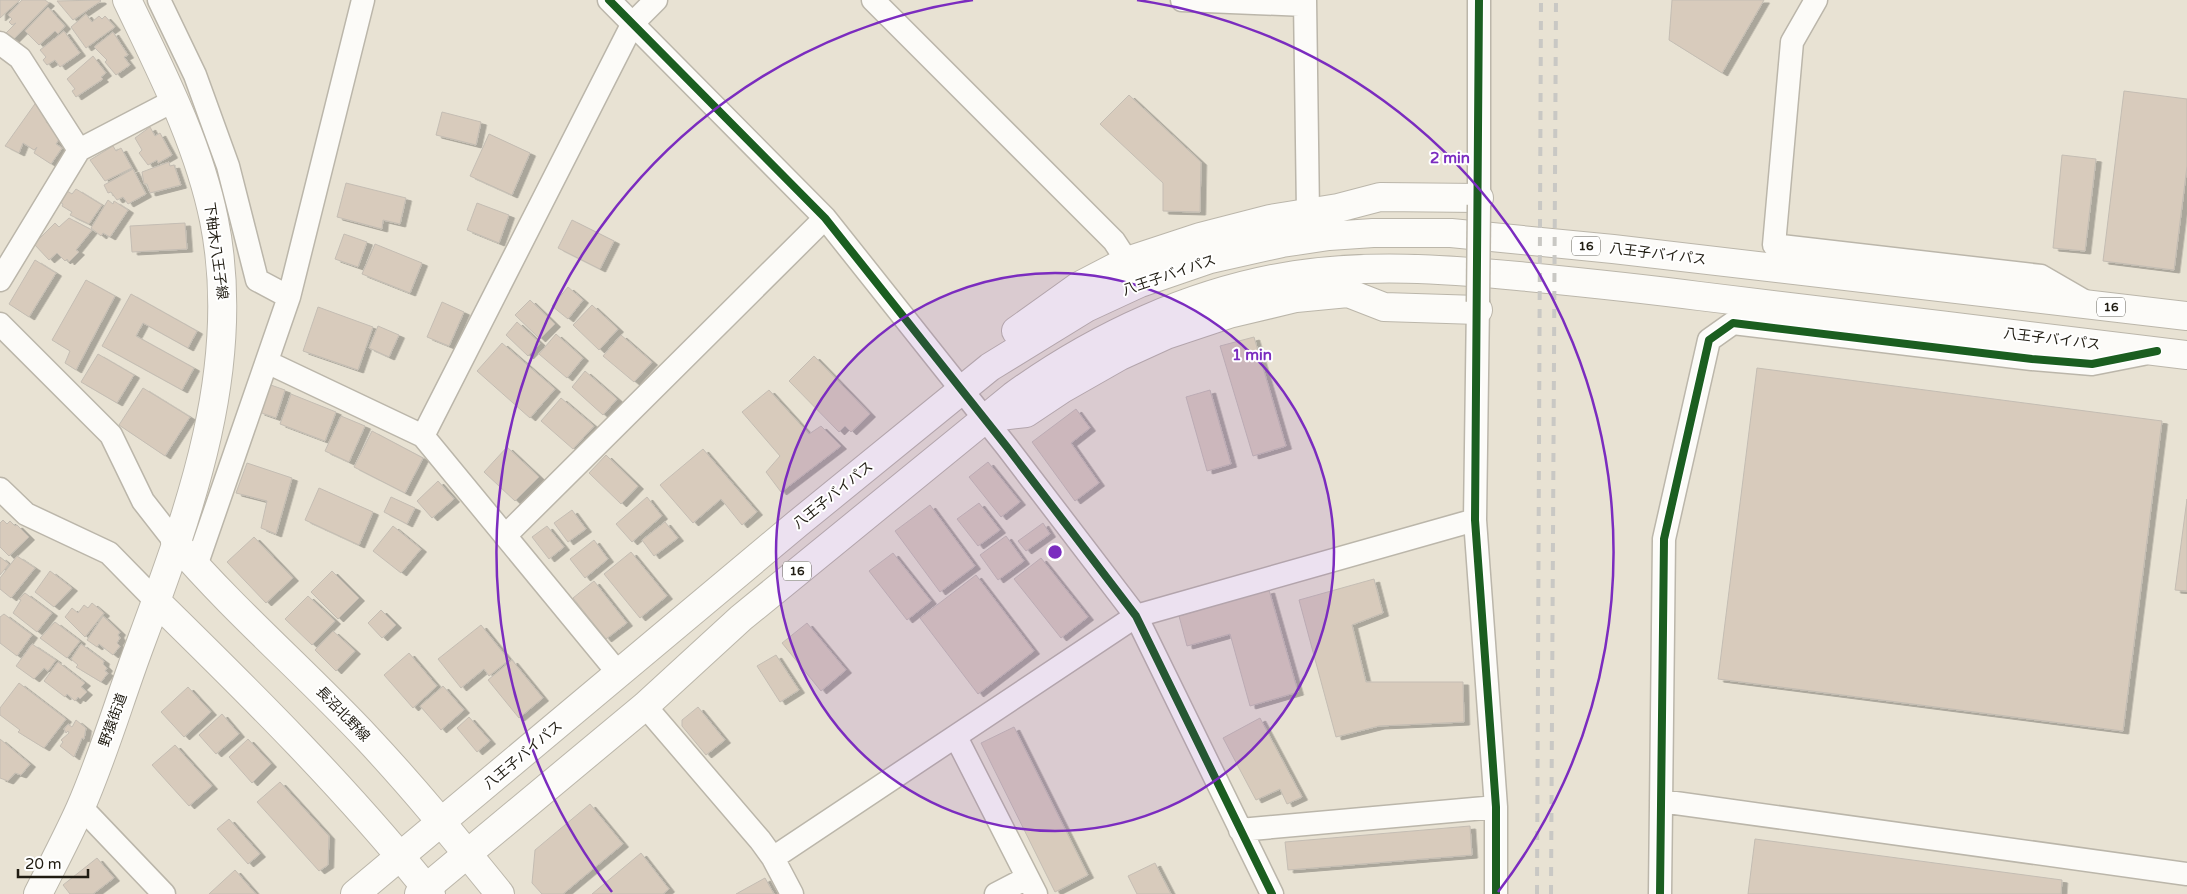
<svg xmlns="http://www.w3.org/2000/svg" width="2187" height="894" font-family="'Varela Round','Noto Sans JP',sans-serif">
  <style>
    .building { fill: #d8cbbc; stroke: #c4bdb3; filter: url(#shadow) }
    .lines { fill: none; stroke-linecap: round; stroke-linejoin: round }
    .street-casing { stroke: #bbb6aa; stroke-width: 25 }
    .secondary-casing { stroke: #bbb6aa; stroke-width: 30 }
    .highway-casing { stroke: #bbb6aa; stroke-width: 30 }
    .street { stroke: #fcfbf8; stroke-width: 22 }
    .secondary { stroke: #fcfbf8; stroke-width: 28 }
    .highway { stroke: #fcfbf8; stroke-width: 28 }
    .rail { stroke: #c9c8c4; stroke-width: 4; stroke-dasharray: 9 9; stroke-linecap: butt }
    .street-bridge-casing { stroke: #bbb6aa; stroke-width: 25; stroke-linecap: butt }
    .street-bridge { stroke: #fcfbf8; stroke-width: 22 }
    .cycleway-casing { stroke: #fff; stroke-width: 11 }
    .cycleway { stroke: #1b5e20; stroke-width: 8 }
    .ring { fill: none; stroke: #7b2cbf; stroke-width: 2.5 }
    .labels { text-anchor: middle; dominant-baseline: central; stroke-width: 4; stroke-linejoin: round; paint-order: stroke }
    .shield { fill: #fff; stroke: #636059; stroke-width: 1 }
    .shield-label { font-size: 12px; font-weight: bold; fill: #201c12 }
    .street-label { font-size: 14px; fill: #201c12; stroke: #fff }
    .centre { fill: #7b2cbf; stroke: #fff; stroke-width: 2.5 }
    .ring-label { font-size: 15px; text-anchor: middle; font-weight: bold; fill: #7b2cbf; stroke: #fff; stroke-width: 4; stroke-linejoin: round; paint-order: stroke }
  </style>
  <defs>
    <filter id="shadow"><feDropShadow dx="5.5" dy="3" stdDeviation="0" flood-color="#0004"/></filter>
  </defs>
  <rect width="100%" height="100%" fill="#e8e2d3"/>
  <path class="building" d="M0,0H20L0,18Z
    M22,0H45L49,3L10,43L3,36L16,23L12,25L9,22L12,19L8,15Z
    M1672,0H1764L1722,73L1669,40Z
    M57,1L100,0L101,1L73,20Z
    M48,7L65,26L58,34L55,31L39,45L25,31Z
    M86,14L92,22L99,16L102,19L105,16L115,27L86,48L71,27Z
    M64,31L80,53L60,67L55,60L47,65L43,60L46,57L40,50Z
    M113,32L128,55L124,57L130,65L116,75L105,62L107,60L94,47Z
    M93,56L106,73L101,77L103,79L76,97L72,91L75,89L67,79Z
    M2124,91L2187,99V166L2174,270L2103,261Z
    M1129,95L1201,162L1200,212L1163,211V183L1100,124Z
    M37,101L49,117L46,122L52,127L51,129L61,136L56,144L62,148L51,164L34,153L37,147L34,150L23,143L19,153L5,146Z
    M442,112L481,122L476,145L436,135Z
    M150,127L155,136L160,133L172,155L158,163L157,160L148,165L139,153L142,150L135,138Z
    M489,134L530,153L512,195L470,176Z
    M113,146L116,151L121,148L132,168L105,181L90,160Z
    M2062,155L2096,159L2085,251L2053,248Z
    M169,162L170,166L174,165L181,185L150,193L147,184H144L142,172Z
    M133,169L146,194L128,204L123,197L117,200L111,192L108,193L104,185Z
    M346,183L406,198L400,224L383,220L382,229L337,217Z
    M76,189L102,205L89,224L70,215L72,212L62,206L63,204L60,202L67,191L72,194Z
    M108,200L113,204L114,201L128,210L110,237L103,233L101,236L91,228Z
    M477,203L509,215L499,243L467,230Z
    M69,218L92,230L76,250L79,252L69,262L67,259L65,261L57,253L49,260L34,244L55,223L59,227Z
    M572,220L614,241L600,269L558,248Z
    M185,223L187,249L132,252L130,226Z
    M344,234L367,242L358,267L335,259Z
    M375,244L422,263L410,293L362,274Z
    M35,260L56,273L29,317L9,304Z
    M86,280L115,296L76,370L65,363L70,351L52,340Z
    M568,287L583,300L568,319L552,306Z
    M131,294L197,331L188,348L143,323L136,336L194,368L182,390L102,346Z
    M530,300L555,324L540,339L515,315Z
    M442,302L464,312L449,346L427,337Z
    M592,305L618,329L599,350L573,325Z
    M318,307L373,327L358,370L303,351Z
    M517,322L540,343L528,356L506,335Z
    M378,326L399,335L389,357L369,348Z
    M556,334L583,358L567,378L539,354Z
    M621,335L652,362L634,382L603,356Z
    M1254,337L1286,446L1253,456L1220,346Z
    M502,343L555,389L530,418L477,371Z
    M98,354L134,375L117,403L81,382Z
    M814,356L870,414L851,432L845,426L839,432L789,381Z
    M1757,368L2162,421L2123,731L1718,679Z
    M585,371L617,399L603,415L572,387Z
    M268,384L285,390L276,418L259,412Z
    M143,388L190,417L165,456L119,425Z
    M769,390L809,434L821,426L841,446L781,492L766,472L780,456L742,412Z
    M1210,390L1231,464L1207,471L1186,397Z
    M291,394L336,412L325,441L280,424Z
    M561,398L594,426L573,449L541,421Z
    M1076,409L1090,428L1071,443L1099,483L1075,501L1032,442Z
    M341,416L365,426L349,462L325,451Z
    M372,431L423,458L405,493L354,467Z
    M507,447L539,477L515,501L484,472Z
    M703,449L757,512L742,525L721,499L693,523L660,485Z
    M606,455L638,486L621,504L589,473Z
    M988,462L1020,502L1001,517L969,477Z
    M247,463L292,478L276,534L261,528L267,501L236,493Z
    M438,481L454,499L432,518L417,501Z
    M319,488L373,512L359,545L305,520Z
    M391,497L415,508L407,524L384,512Z
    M647,497L662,516L632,542L616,524Z
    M2187,499V591L2175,590Z
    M979,503L1000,530L978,546L957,519Z
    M930,505L975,566L940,592L895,531Z
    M572,510L586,529L568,542L554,523Z
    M3,520L7,524L10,521L15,526L17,525L29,537L9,556L0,547V523Z
    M665,522L678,538L654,556L642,540Z
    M1043,523L1050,534L1026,551L1018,541Z
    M393,526L421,549L401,573L373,551Z
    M547,526L564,547L549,559L532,537Z
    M1006,536L1024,561L998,580L980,555Z
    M254,537L293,578L266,603L227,562Z
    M594,540L608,559L585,578L570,559Z
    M631,552L667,596L640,618L604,574Z
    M893,553L931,601L907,620L869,571Z
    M17,556L35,568L11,598L0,589V578Z
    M0,557L9,564L0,575Z
    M1041,558L1088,617L1061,638L1014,579Z
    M50,571L72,588L54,607L35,592Z
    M332,571L359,598L338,619L311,592Z
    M976,575L1034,651L978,694L920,618Z
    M1374,579L1383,613L1352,625L1366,682H1463L1464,722L1379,726L1336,737L1299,600Z
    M594,581L627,623L606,639L573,598Z
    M1269,590L1298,692L1250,706L1230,634L1187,646L1179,616Z
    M25,593L52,613L37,632L13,613L21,600L19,599Z
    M308,596L335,621L312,645L285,619Z
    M92,603L104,613L85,637L65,617L72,608L78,613L84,605L88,608Z
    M381,610L396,625L382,638L368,623Z
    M4,614L32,635L17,656L0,643V617Z
    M103,616L120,632L118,635L120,638L117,643L120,646L113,655L99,644L97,647L87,640Z
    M55,622L80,641L67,658L40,638Z
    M807,623L846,670L821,691L782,643Z
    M481,625L509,660L489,676L484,669L461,688L438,659Z
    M333,631L355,651L336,671L315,650Z
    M32,644L56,660L48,671L44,668L34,679L16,666Z
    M81,644L104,661L103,664L107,668L105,671L108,673L101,682L76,667L78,665L71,659Z
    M409,653L437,686L413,708L384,675Z
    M776,655L799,690L780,702L757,666Z
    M512,660L543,698L519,718L488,680Z
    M58,662L85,683L81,687L87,692L80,699L78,697L75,701L67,694L65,697L44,681Z
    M19,683L66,719L44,748L18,732L20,730L0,715V708Z
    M443,686L464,710L441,730L420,706Z
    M188,687L211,712L184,737L161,712Z
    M698,707L725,740L706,755L682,726V720Z
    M222,714L239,734L216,754L199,735Z
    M469,717L490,741L477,752L457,728Z
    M1260,718L1302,797L1287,804L1280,789L1256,800L1223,738Z
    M76,720L86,728L84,739L82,738L74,757L60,746L63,742L61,740L69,733L68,731L66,733L64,729L68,724L72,727Z
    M1014,727L1088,875L1055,892L981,743Z
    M0,739L30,764L21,775L15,773L8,781L0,778Z
    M248,739L271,764L252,783L229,757Z
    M175,745L212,786L189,806L152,765Z
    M280,782L329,836L328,865L319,871L257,802Z
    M590,804L623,844L563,894H542L532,883L535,850Z
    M229,819L260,854L248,864L217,829Z
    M1470,826L1472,855L1288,870L1285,842Z
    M1755,839L2062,880L2061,894H1748Z
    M641,853L669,889L663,894H592Z
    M97,858L114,878L93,894H70L63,885Z
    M1155,863L1171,894H1137L1128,876Z
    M235,870L256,894H209Z
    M765,878L774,894H736Z"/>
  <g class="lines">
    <defs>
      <path id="street" d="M159,0L195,75L228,166L257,280L289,297
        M609,0L825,218L1007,447L1136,616L1272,894
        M873,0L1114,241L1127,261
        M1182,0L1305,5
        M1305,0L1308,213
        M1816,0L1792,42L1774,245L2041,276L2086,302
        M0,43L20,58L79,150
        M1479,205V0
        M0,280L79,150L175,100
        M1478,302L1475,520L1496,807V894
        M0,324L111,435L143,501L175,542
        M267,362L423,436L619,674
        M423,436L633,23L656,0
        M0,489L26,514L109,553L156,601
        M505,536L825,218
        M196,566L289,297L363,0
        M645,706L760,840L773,858L792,894
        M956,737L1036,894
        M1661,801L2187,874
        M81,807L164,894
        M1240,830L1496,807
        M773,858L1136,616L1475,520
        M996,894L1027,878
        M1660,894L1664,539L1709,340L1733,323L2032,359L2092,364L2143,354"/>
      <path id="secondary" d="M175,542C234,611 304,671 367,738C414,788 457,841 500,894
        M156,601C252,695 347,789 431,894
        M38,894C52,866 67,838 80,809C102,759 118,705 137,653C188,515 244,369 214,220C198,142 161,71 127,0"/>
      <path id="highway" d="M1016,331L1079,286L1127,261L1200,237L1270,219L1338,208L1380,197L1479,198
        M984,418L1026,413L1062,389L1120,356L1166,335L1229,314L1296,298L1348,293L1384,307L1478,310
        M355,894L797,524L990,367L1086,308L1140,283L1210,259L1282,243L1329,236L1373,233H1451L1613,249L2187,316
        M419,894L645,706L741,618L1013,396C1096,336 1193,291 1295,275C1369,264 1444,269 1518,276C1579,282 1639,288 1699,296C1862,316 2024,335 2187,355"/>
    </defs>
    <use href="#street" class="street-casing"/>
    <use href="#secondary" class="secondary-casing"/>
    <use href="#highway" class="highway-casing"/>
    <use href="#street" class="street"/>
    <use href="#secondary" class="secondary"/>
    <use href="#highway" class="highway"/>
    <path class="rail" d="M1537,894L1541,0
      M1551,894L1556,0"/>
    <defs>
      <path id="street-bridge" d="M1478,302L1479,205"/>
    </defs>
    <use href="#street-bridge" class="street-bridge-casing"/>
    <use href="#street-bridge" class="street-bridge"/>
    <defs>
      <path id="cycleway" d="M609,0L825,218L1007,447L1136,616L1272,894
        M1479,0L1475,520L1496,807V894
        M1660,894L1664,539L1709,340L1733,323L2032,359L2092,364L2157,351"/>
    </defs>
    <use href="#cycleway" class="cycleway-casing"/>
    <use href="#cycleway" class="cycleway"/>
  </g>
  <circle cx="1055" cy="552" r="279" fill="#7b2cbf" fill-opacity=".12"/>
  <g class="ring">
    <circle cx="1055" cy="552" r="279"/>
    <path d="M612 892A558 558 0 0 1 973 0M1137 0A558 558 0 0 1 1498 892"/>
  </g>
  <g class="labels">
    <g class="shield">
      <rect x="1572" y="236.5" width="28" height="19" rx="4"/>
      <rect x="2097" y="297.5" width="28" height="19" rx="4"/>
      <rect x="783" y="561.5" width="28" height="19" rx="4"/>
    </g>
    <g class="shield-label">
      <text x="1586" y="246">16</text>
      <text x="2111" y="307">16</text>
      <text x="797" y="571">16</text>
    </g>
    <g class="street-label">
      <text transform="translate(216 251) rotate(82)">下柚木八王子線</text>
      <text transform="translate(1658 254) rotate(7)">八王子バイパス</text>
      <text transform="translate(1169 275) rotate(-19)">八王子バイパス</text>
      <text transform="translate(2052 339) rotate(7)">八王子バイパス</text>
      <text transform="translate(833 495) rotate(-39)">八王子バイパス</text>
      <text transform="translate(343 714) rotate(46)">長沼北野線</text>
      <text transform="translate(113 720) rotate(-70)">野猿街道</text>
      <text transform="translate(523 755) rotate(-40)">八王子バイパス</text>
    </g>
  </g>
  <circle cx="1055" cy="552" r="8" class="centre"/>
  <g class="ring-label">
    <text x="1450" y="163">2 min</text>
    <text x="1252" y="360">1 min</text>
  </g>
  <path d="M18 869v8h70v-8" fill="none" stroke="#201c12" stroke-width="2.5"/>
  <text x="25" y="869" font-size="15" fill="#201c12" stroke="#ffffff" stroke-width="4" paint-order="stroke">20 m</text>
</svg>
